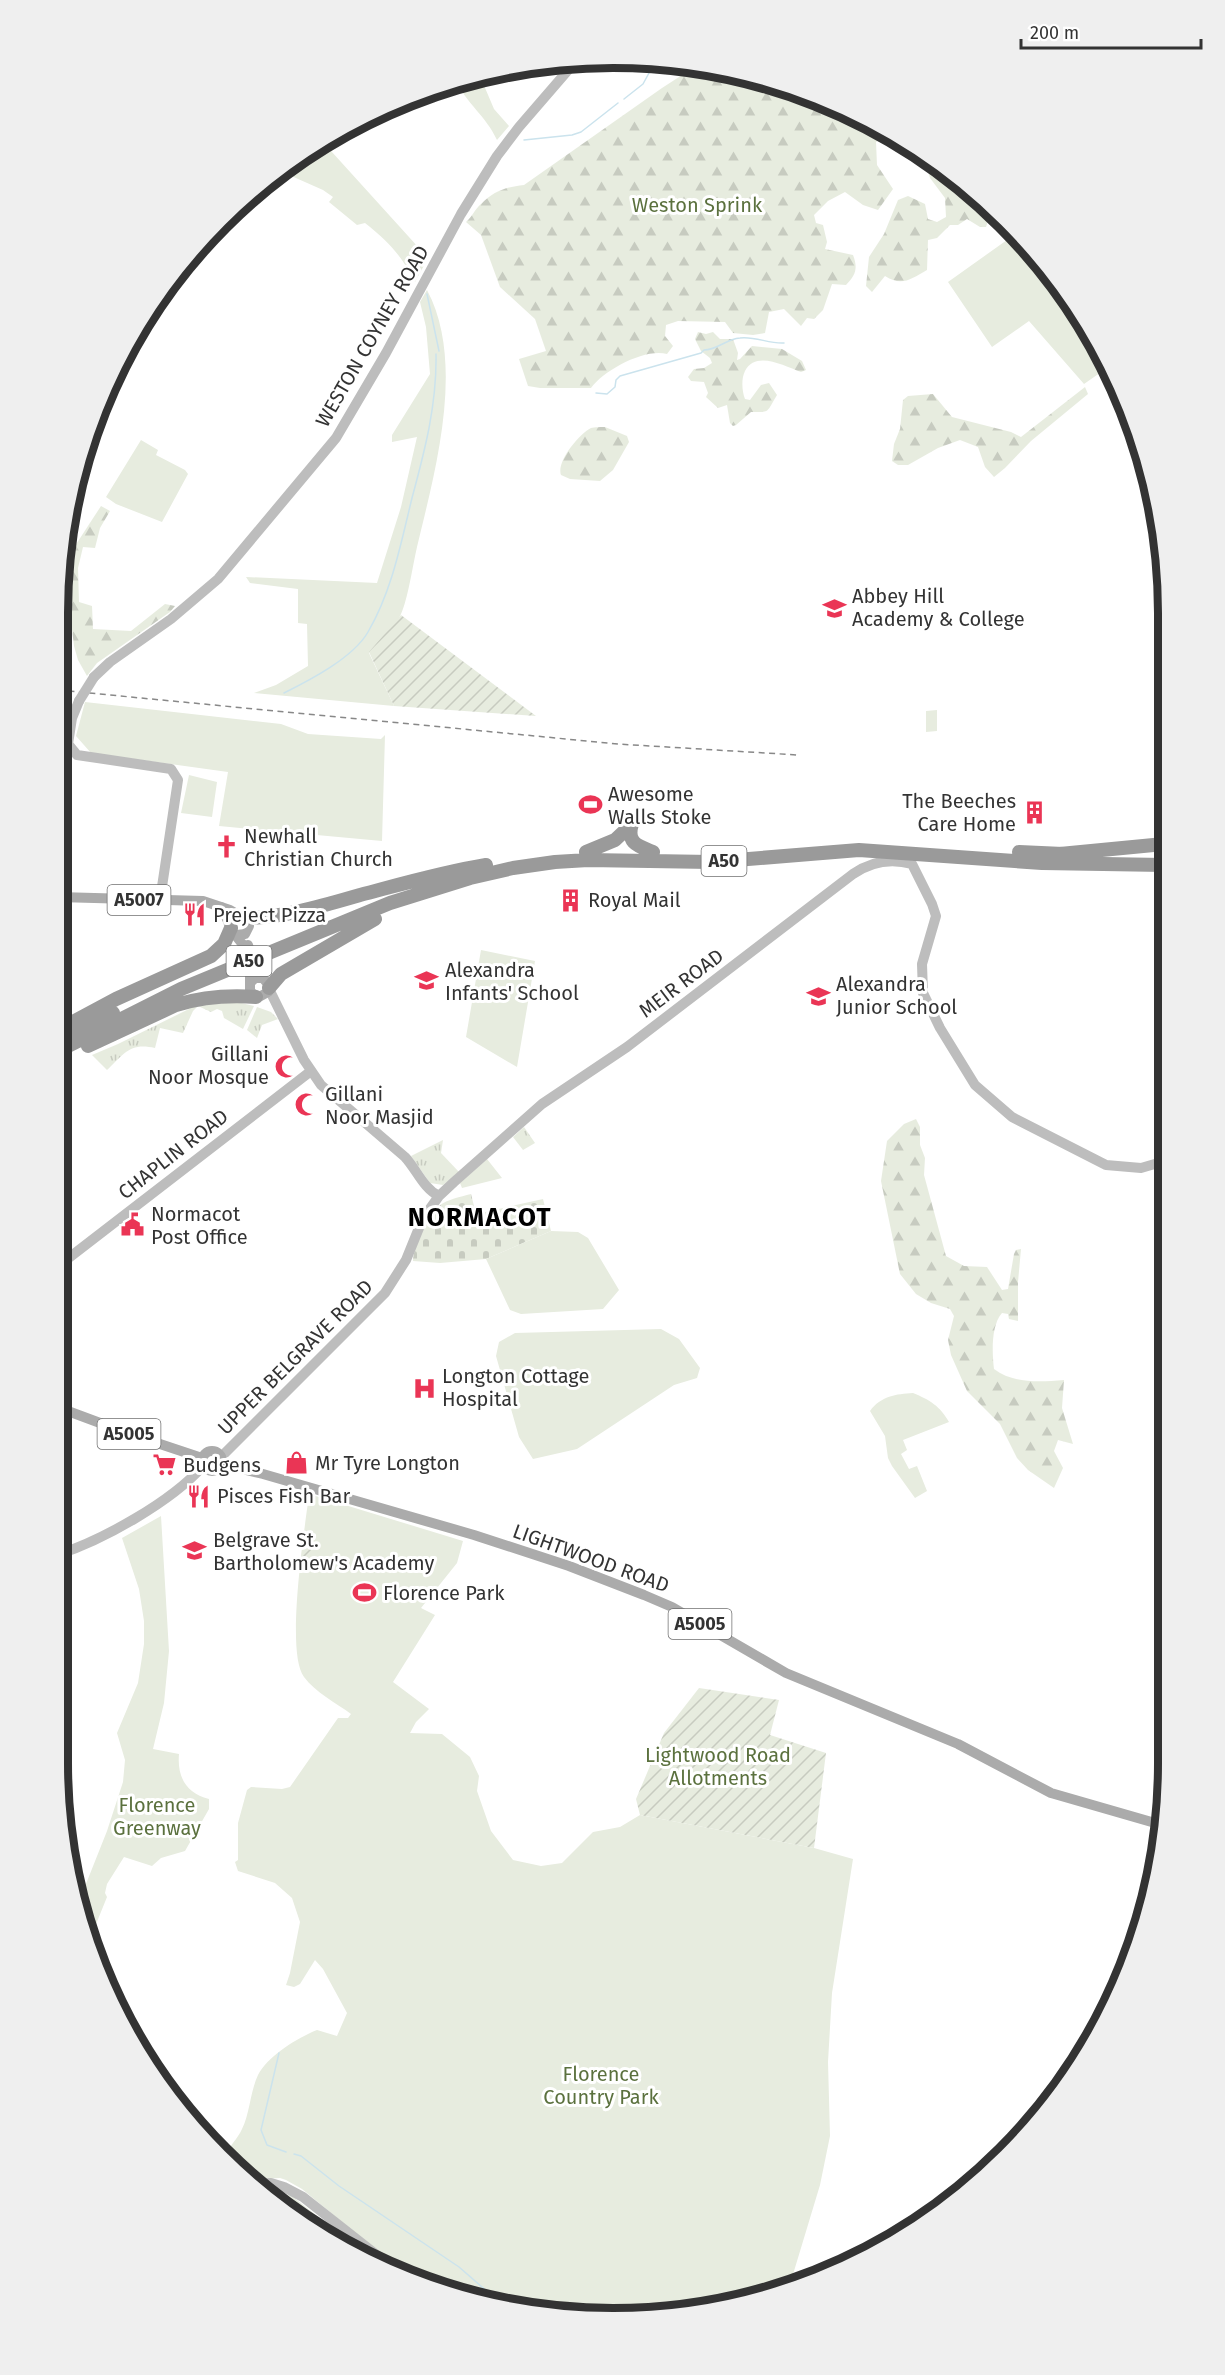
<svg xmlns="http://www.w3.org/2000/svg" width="1225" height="2375" font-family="'Fira Sans',sans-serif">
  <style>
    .grass { fill: url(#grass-tufts) }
    .forest { fill: url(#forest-firs) }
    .cemetery { fill: url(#cemetery-stones) }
    .park { fill: #e7ecdf }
    .garden { fill: url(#garden-furrows) }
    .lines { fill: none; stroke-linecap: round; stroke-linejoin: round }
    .stream { stroke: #cbe3ed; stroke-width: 1.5 }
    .secondary { stroke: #bdbdbd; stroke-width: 10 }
    .primary { stroke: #ababab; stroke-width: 10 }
    .highway { stroke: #9a9a9a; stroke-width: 14 }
    .rail { stroke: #888; stroke-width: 1.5; stroke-dasharray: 6 4.5; stroke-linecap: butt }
    .secondary-bridge { stroke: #bdbdbd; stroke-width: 10 }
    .primary-bridge { stroke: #ababab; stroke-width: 10 }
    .labels { text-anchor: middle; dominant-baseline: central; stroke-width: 6; stroke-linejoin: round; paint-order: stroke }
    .shield { fill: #fff; stroke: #707070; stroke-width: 1.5 }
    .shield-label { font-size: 18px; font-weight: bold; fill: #333 }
    .park-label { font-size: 20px; fill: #5b713e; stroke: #fff }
    .street-label { font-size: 20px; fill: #333; stroke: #fff }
    .poi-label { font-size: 20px; fill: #333; stroke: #fff; text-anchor: start }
    .district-label { font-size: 26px; font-weight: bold; letter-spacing: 1.5px; fill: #000; stroke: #fff }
    .rim { fill: none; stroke: #333; stroke-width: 8 }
  </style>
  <defs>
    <pattern id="grass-tufts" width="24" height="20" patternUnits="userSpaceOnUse" patternTransform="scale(1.5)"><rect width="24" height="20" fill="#e7ecdf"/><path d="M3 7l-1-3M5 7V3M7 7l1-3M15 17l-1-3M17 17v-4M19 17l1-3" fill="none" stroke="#c7cbc0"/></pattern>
    <pattern id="forest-firs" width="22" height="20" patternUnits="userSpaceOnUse" patternTransform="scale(1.5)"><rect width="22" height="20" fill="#e7ecdf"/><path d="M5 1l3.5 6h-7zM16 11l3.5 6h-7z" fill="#c7cbc0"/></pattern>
    <pattern id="cemetery-stones" width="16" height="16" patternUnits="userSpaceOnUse" patternTransform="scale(1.5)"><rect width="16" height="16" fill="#e7ecdf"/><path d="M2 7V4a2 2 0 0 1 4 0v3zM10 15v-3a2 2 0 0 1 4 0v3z" fill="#c7cbc0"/></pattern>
    <pattern id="garden-furrows" width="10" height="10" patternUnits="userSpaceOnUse" patternTransform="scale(1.5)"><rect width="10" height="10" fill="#e7ecdf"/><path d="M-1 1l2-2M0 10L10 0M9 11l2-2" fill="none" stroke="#c7cbc0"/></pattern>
  </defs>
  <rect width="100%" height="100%" fill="#fff"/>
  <path class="grass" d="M237,1002L254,1006L243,1029L224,1018L222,1011L217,1009L211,1012L198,1006L193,1011L183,1033L160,1028L155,1048C130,1042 124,1054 107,1070L92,1055L118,1044L197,1005Z
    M257,1007L271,1012L278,1019L262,1025L257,1038L247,1030Z
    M524,1127L535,1143L523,1150L513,1137Z
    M443,1140L441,1153L459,1172L443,1185L430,1183L411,1156Z"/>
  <path class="forest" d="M696,66L756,76L858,114L889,133L876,142L877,165L893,189L878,210L863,205L845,192L828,201L814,215L816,223L823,225L827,242L825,249L853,255C858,268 856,275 846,285L832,284L823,310L814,319L807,318L801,326L784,309L769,312L765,333L753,335L733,333L725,322L678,321L666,325L665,336L673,346L667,354C645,348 604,370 591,388H540L528,386L519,359L546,351L535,319L500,287L481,235L466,222C472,217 475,209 481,204C494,191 506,187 524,185L662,88Z
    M926,156L951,172L987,208L990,215L986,227H980L967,219L958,225H950L937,238L928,240L927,270C911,279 902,287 885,276L872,292L866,286L869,257L884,234L898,200L908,196L925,204L928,219L937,222L946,217L945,198L930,178L924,159Z
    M698,332L706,334L713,332L720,339H733L738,353L737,360L740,359L752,346L782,349L802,361L806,370L801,372C784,366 756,350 745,371C741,379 742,391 745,399L750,400L761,385L769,383L777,395C766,413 771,412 751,412L736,425L733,426L730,423L727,405L718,408L706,397L708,393L704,382L691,381L688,377L694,369L704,368L712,363L710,358L701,351L695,339Z
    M1085,387L1088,394L1031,441L1005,468L994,477L985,467L978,447L960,440L938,448L908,465H898L892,461L894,444L900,429L903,400L908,396L933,394L952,417L1011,432L1021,437Z
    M605,427L627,436L629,442L613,470L600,481L570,479L561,475C556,462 579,434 591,428C594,427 602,427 605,427Z
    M101,506L110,511L100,528L95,548L83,547L78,568L79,602L92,606L93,629L131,631L165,604L175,606L170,612L97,663L87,676L78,660L74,646L65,572L73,549Z
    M916,1119L920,1127V1145L925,1158L924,1175L946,1256L964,1266L987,1267L1002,1290L1008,1289L1014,1254L1016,1250L1021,1249L1018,1282V1321L1009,1319L1008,1314L1002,1313C991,1325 992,1353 994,1369C1014,1384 1040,1382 1064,1380L1062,1408L1073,1444L1058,1440L1054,1451L1063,1468L1054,1488L1028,1470L1017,1458L1000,1424L967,1391L951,1355L948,1340L954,1316L950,1309L931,1303L916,1294L900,1274L881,1181L887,1141L904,1124Z
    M288,2193L368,2256L334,2243L285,2208Z"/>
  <path class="cemetery" d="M471,1194L476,1214L543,1199L551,1231L486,1259L440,1263L413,1261C413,1247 429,1215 439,1206C448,1199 460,1197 471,1194Z"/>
  <path class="park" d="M480,76L494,109L509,126L497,140C486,116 467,104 456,81Z
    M322,141L428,258L415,282C401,255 389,242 365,223L357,225L329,202L333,197L323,190L280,171Z
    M1014,235L1053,275L1107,368L1084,384L1029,321L992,347L948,282Z
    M427,290C466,363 435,471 417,547C413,564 408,599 401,614C396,626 378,642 369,653L394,706L254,693L276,685L308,666L307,624L298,623V589L250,583L246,577L377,583L401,507L417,437L392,442V435L430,374L426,327L420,302Z
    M141,440L158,450L156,455L185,470L188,474L162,522L116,504L106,497Z
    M85,702L281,724L308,734L381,739L385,735L382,841L219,826L228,772L91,753L76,736Z
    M937,710V731L926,732V711Z
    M189,775L217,782L212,817L181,813Z
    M481,950L535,961L517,1067L466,1037Z
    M487,1159L502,1178L462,1188L460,1183Z
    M551,1231L578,1232L588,1238L619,1290L603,1309L521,1314L510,1310L486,1259Z
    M661,1329L679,1339L700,1368L697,1378L674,1385L577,1449L533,1459L519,1437L496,1356L499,1342L515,1333Z
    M913,1393C930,1400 940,1406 949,1422L903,1440L907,1450L901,1454L909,1469L917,1466L927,1491L915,1498L892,1466L888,1458L885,1436L870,1411C881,1396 896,1394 913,1393Z
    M309,1494L463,1541L457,1563L421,1608L435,1615L393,1682L429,1709L416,1722L410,1733L442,1734L470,1757L479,1776L477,1791L491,1831L513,1860L541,1866L562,1863L593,1832L620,1827L640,1815L814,1848L853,1859L832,1993L828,2062L830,2136L820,2185L791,2281L685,2313L504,2307L398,2268L302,2189L286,2180L280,2178L246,2180L224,2156C229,2147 238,2138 242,2129C250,2113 250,2092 258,2075C268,2056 297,2038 317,2030L337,2036L347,2013L323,1969L315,1960L300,1984L294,1987L286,1985L290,1973L300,1922L292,1898L275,1883L238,1871L235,1862L238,1860V1823L247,1790L251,1787L282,1789L290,1787L338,1718H348L351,1714C336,1703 315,1692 304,1677C285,1652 305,1528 309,1494Z
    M161,1516L169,1651L164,1703L153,1749L179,1754C177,1777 186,1793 209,1799V1809L185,1851L161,1858L152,1866L124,1857L107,1884L105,1893L107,1897L88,1944L80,1899L107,1831L123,1782L125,1760L117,1733L138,1683L144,1644V1621L139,1589L122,1538Z"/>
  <path class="garden" d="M401,615L536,716L394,706L369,652Z
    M303,1540L320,1547L307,1563L301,1559Z
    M699,1688L779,1700L770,1735L826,1753L814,1848L640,1815L636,1799L664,1733Z"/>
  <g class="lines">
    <path class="stream" d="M624,99L643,84L649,73
      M524,140L572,135L581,132L618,103
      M427,294L439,351
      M596,393L607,394L615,387L616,380L620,376L701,353L704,350C717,350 726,339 740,338C755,336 769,344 784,343
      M284,693C310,680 353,658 368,632C392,591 401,543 412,498C425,450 437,404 436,354
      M279,2053L261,2130L267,2145L286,2152
      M294,2154L301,2156L339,2186L459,2267L505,2307"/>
    <path class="secondary" d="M94,677L110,662L171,619L218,579L336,438L386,353L461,214L497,156L519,127L576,61
      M68,744L77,755L171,769L178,780L160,900
      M68,744L72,718L79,701
      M269,989L304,1060L321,1085L405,1157C417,1170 423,1188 439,1196
      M57,1267L311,1071
      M221,1457L385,1293L406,1260L421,1223L429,1210L439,1196L454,1182L542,1104L627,1047L853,874C872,861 891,858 912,864L932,904L936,916L922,964L923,993L940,1028L975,1085L1012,1117L1106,1165L1141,1168L1165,1161
      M57,1555C103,1540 171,1502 203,1466
      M252,2184L271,2183L284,2187L303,2197L388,2264"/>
    <path class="primary" d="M58,897L203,901L230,910L242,917
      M222,907L232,931L244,946
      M237,935L245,934L249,926L247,920L239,917
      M250,983L255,978H263L268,984V992L259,997L250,992V967
      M57,1407L127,1433L202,1458
      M202 1461a10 10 0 1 1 20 0a10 10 0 1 1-20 0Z
      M221,1464L263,1474L474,1535L569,1566L644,1595L672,1607L786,1673L958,1744L1051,1793L1162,1825"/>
    <path class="highway" d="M632,824C626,843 638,846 653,852
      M586,852L615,840L632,824
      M1019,852L1063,854
      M1060,854L1164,844
      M242,918C283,918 322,906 360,895C402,884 443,872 486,865
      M269,988L281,974L375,919
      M58,1030L116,999L211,956L224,944L231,928
      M66,1037L113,1013
      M88,1046L176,1005C202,997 229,995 256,997
      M58,1051L181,989L390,903L470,878L513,868L555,862L588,860L711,862L859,850L1042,863L1164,865"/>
    <path class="rail" d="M58,690L618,744L798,755"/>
    <path class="secondary-bridge" d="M79,701L94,677"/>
    <path class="primary-bridge" d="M248,945L255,966"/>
  </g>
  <defs>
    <symbol id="school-bare" viewBox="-9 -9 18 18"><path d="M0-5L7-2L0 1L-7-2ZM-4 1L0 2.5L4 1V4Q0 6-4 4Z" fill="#ea3555" stroke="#fff" stroke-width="2.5" paint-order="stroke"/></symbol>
    <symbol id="stadium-bare" viewBox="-9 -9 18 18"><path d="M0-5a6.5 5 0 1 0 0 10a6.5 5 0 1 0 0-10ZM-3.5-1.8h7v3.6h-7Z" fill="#ea3555" stroke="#fff" stroke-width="2.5" paint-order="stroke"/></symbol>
    <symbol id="building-bare" viewBox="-9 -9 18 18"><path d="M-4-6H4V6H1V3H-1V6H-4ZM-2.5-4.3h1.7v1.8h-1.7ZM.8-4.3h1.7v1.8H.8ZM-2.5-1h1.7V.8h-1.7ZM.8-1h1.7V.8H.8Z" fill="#ea3555" stroke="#fff" stroke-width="2.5" paint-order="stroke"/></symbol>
    <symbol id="church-bare" viewBox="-9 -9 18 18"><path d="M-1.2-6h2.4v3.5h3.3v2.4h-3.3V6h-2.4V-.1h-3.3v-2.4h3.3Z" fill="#ea3555" stroke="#fff" stroke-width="2.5" paint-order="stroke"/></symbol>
    <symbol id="restaurant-bare" viewBox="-9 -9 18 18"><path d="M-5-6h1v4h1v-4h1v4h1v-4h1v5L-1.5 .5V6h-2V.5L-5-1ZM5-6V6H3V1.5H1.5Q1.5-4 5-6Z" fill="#ea3555" stroke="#fff" stroke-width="2.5" paint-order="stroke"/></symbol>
    <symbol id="mosque-bare" viewBox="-9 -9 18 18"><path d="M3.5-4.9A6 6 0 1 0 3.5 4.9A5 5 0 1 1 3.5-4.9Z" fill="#ea3555" stroke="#fff" stroke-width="2.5" paint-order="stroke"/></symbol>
    <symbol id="civic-bare" viewBox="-9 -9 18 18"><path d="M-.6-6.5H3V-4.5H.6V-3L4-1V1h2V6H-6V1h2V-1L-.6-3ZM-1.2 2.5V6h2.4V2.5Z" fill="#ea3555" stroke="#fff" stroke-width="2.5" paint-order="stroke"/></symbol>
    <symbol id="hospital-bare" viewBox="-9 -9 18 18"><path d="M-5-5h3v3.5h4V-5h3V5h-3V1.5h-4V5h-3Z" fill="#ea3555" stroke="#fff" stroke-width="2.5" paint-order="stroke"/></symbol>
    <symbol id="shop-bare" viewBox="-9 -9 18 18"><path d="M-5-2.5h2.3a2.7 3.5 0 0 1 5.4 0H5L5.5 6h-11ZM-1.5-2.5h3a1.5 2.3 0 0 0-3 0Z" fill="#ea3555" stroke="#fff" stroke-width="2.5" paint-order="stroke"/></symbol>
    <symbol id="supermarket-bare" viewBox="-9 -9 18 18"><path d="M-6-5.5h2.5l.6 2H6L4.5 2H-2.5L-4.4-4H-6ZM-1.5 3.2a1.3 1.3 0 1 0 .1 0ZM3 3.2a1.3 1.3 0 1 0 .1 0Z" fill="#ea3555" stroke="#fff" stroke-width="2.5" paint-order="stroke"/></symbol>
  </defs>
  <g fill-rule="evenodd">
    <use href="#school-bare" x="818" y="592" width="33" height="33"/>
    <use href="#stadium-bare" x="574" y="788" width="33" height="33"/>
    <use href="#building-bare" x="1018" y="796" width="33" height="33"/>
    <use href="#church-bare" x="210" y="830" width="33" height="33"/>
    <use href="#building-bare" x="554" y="884" width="33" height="33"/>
    <use href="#restaurant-bare" x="178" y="898" width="33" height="33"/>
    <use href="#school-bare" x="410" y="964" width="33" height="33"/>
    <use href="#school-bare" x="802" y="980" width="33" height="33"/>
    <use href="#mosque-bare" x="270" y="1050" width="33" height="33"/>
    <use href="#mosque-bare" x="290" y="1088" width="33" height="33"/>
    <use href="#civic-bare" x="116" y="1208" width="33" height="33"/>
    <use href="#hospital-bare" x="408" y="1372" width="33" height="33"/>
    <use href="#shop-bare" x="280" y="1446" width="33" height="33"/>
    <use href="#supermarket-bare" x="148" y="1448" width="33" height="33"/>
    <use href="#restaurant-bare" x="182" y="1480" width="33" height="33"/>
    <use href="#school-bare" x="178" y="1534" width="33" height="33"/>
    <use href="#stadium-bare" x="348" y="1576" width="33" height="33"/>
  </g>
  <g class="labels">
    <g class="shield">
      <rect x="701.5" y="846" width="45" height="30" rx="4.5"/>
      <rect x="107.5" y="885" width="63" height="30" rx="4.5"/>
      <rect x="226.5" y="946" width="45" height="30" rx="4.5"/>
      <rect x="97.5" y="1419" width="63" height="30" rx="4.5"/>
      <rect x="668.5" y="1609" width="63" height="30" rx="4.5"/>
    </g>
    <g class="shield-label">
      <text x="724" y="861">A50</text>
      <text x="139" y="900">A5007</text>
      <text x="249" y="961">A50</text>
      <text x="129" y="1434">A5005</text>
      <text x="700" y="1624">A5005</text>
    </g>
    <g class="park-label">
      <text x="697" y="205">Weston Sprink</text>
      <text x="718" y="1755">Lightwood Road<tspan x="718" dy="23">Allotments</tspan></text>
      <text x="157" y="1805">Florence<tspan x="157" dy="23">Greenway</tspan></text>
      <text x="601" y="2074">Florence<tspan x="601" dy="23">Country Park</tspan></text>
    </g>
    <g class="street-label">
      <text transform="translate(372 336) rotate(-60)">WESTON COYNEY ROAD</text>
      <text transform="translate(681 983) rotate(-37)">MEIR ROAD</text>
      <text transform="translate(173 1154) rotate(-38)">CHAPLIN ROAD</text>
      <text transform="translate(295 1357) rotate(-45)">UPPER BELGRAVE ROAD</text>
      <text transform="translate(591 1558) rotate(20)">LIGHTWOOD ROAD</text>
    </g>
    <g class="poi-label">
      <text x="852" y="596">Abbey Hill<tspan x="852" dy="23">Academy &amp; College</tspan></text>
      <text x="608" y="794">Awesome<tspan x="608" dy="23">Walls Stoke</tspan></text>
      <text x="1016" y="801" text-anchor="end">The Beeches<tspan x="1016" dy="23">Care Home</tspan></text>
      <text x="244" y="836">Newhall<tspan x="244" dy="23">Christian Church</tspan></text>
      <text x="588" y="900">Royal Mail</text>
      <text x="213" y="915">Preject Pizza</text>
      <text x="445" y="970">Alexandra<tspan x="445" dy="23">Infants' School</tspan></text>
      <text x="836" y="984">Alexandra<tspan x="836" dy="23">Junior School</tspan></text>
      <text x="269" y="1054" text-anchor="end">Gillani<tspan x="269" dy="23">Noor Mosque</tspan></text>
      <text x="325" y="1094">Gillani<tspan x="325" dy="23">Noor Masjid</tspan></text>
      <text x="151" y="1214">Normacot<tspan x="151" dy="23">Post Office</tspan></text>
      <text x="442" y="1376">Longton Cottage<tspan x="442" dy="23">Hospital</tspan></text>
      <text x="315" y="1463">Mr Tyre Longton</text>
      <text x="183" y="1465">Budgens</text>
      <text x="217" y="1496">Pisces Fish Bar</text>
      <text x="213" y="1540">Belgrave St.<tspan x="213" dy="23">Bartholomew's Academy</tspan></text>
      <text x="383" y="1593">Florence Park</text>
    </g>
    <g class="district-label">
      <text x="480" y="1217">NORMACOT</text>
    </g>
  </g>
  <path d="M0 0H1225V2375H0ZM613 68H613A545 545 0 0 1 1158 613V1763A545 545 0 0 1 613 2308H613A545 545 0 0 1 68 1763V613A545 545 0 0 1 613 68Z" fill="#efefef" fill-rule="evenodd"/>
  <path class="rim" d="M613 68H613A545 545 0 0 1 1158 613V1763A545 545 0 0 1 613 2308H613A545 545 0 0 1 68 1763V613A545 545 0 0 1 613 68Z"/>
  <path d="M1021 39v9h180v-9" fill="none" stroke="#333333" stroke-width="3"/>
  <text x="1030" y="39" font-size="18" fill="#333333" stroke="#ffffff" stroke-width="4.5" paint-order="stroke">200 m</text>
</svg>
